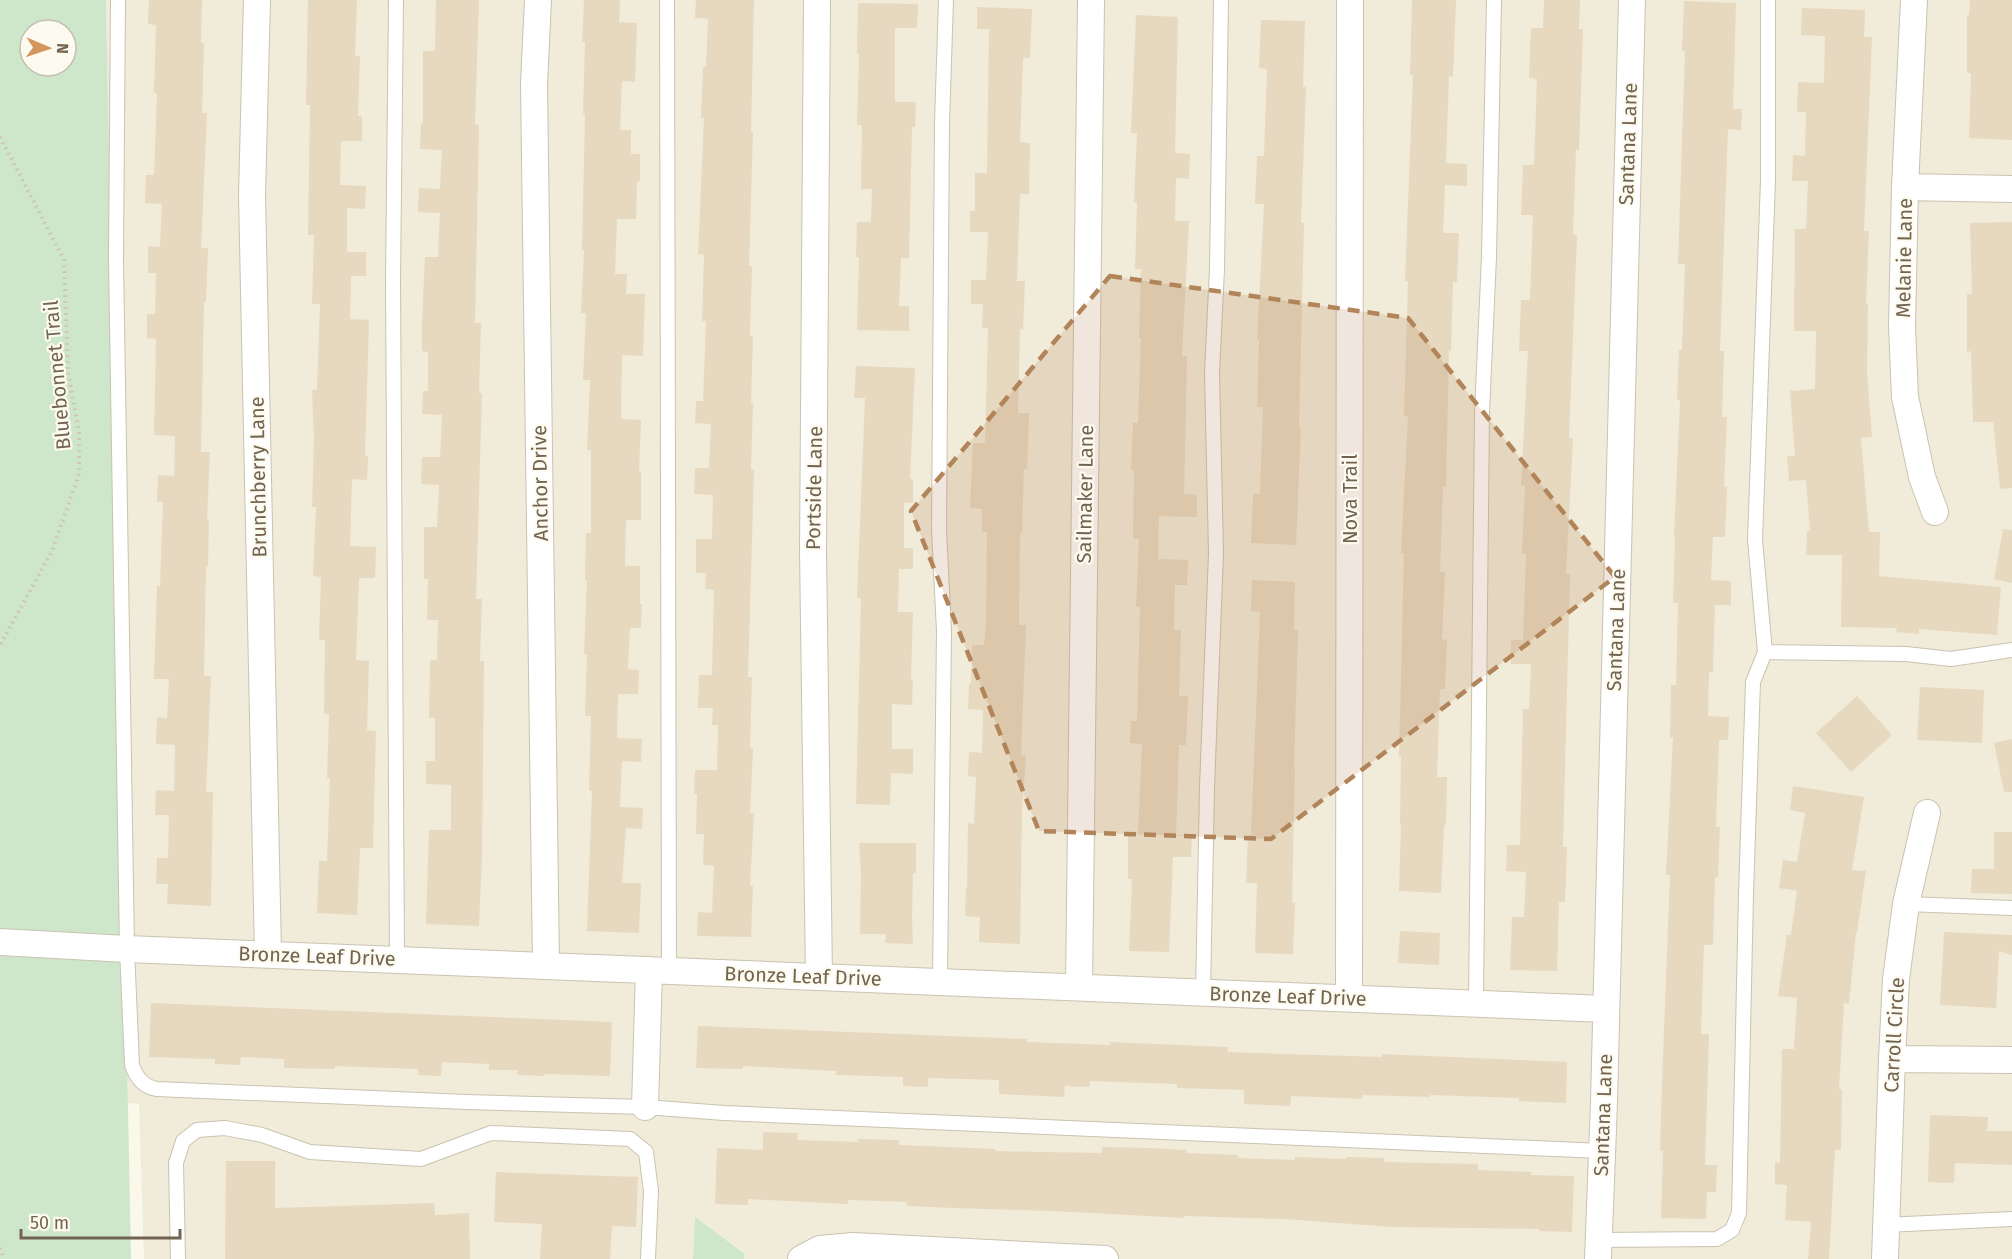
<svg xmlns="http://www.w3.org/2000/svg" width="2012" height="1259" font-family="'Fira Sans',sans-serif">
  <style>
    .residential { fill: #f1ebd9 }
    .green { fill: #cee6ca; fill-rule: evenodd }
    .building { fill: #e7d9c0 }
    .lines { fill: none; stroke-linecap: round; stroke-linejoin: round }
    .lane-casing { stroke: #cbc3b1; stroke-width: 16 }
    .street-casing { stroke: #cbc3b1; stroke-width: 28 }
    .path { stroke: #d1c2a8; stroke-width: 4; stroke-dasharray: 1.5 4.5; stroke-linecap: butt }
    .lane { stroke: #fff; stroke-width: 14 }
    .street { stroke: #fff; stroke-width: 26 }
    .marked { fill: #b2845a; fill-opacity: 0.2; stroke: #b2845a; stroke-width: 4.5; stroke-dasharray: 12 8; stroke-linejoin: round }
    .labels { text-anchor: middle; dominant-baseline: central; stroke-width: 4.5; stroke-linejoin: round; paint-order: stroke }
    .street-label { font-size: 20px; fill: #726450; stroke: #fdfbf0 }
  </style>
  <rect width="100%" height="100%" fill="#faf8ea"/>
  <path class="residential" d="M106,0H2012V1259H744L745,1253L695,1218L693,1259H144L139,1104L128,1103Z"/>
  <path class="green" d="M0,0H106L131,1259H0ZM30,30H66V66H30Z
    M695,1217L745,1254L744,1259H693Z"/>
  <path class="building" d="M149,0H202L201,43H204L202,113H207L201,248H208L206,302H204L201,452H210L207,519H209L208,567H206L204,676H211L206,792H213L211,906L167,904L168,884H156L157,858H168L169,815H155L156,790L174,791L175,745L156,744L157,717L167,718L169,679H154L157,586H160L163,502H157L158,475L174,476L175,436L154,435L156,339L147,338V314H155L156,273H148V246L160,247L162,204L145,203L146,175H154L157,93H154L156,25L148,24Z
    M308,0H357L355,56H360L358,116H362V141H341L340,185L366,186L365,209L347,208V252H366V276H351L350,319L369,320L365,456H368L367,480L352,479L350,546L376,547L375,578H359L356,660L369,661L367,730L376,731L373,848H360L357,915L317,913L319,861H327L330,778H327L329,714H324L325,640H319L321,577L313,576L316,507H312L314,439L312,390H317L320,304H312L314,235H308L310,105H306Z
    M436,0H479L475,124L479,125L475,323H481L479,393H482L476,599H482L480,661H484L482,856L479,926L426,924L429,830H451V785L426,784V761H435V718H429L430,660H437L438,620H427L428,579H424V527H437L439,485L421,484L422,457H440L442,415L422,414L423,391H428V352L422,351V322L425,257H438L440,213L418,212L419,188L440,189L442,150L420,149L421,123H423V51H435Z
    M584,0H620L619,22L637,23L635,82L622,81L620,130H631V154H640V181H637L636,219H617L615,274H627L626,294H645L643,356L622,355L621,419L641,420L639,471H641V520H626L625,566H640V604H642L641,628H630L628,669L639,670L638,694H618L617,738L642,739L641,762L622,761L620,807L643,808L642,829L626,828L622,883H641L639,933L587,931L592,791H589L591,716H585L587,654H584L587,580H585L586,533H591V450H587L590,380H583L586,313H581L584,250H582L585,114H583L585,42H582Z
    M696,0H754L751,132H753L749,266H752L750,336H753L751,403H753L751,469L754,470L748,677H752L750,748H753L750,813H754L750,886H753L751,937L697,936L698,912L712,913L714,866L703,865L704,834H696L697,794H694L695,770H717L718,725H712L713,708H698L699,675H712L714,590L705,589L706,573H696V539H712L713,495L694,494L695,468H709L711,424L695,423L696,401H703L706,321H702L704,255L698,254L704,118H701L703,67H706L708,19L695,18Z
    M1412,0H1456L1453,77L1449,76L1446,163L1467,164V186L1445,185L1443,233H1459L1457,282H1453L1451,351H1449L1446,487H1443L1440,572H1445L1442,639L1447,640L1445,689H1440L1437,777H1447L1446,825H1444L1441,893L1399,891L1401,824H1400L1401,757H1399L1404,553H1401L1408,416H1404L1408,281H1405L1413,75H1410Z
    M1544,0H1580L1579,29H1583L1579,150H1576L1573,235H1577L1569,438H1573L1566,574H1570L1563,847H1567L1565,902H1559L1557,971L1510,970L1512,917H1524L1526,872L1506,871L1507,845H1520L1523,709H1529L1531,664H1511V640H1523L1526,554H1522L1525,486L1521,485L1528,351H1519L1521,300H1530L1533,215H1521L1523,165H1534L1537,79L1529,78L1531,28H1543Z
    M1970,0H2012V140L1969,138L1971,73H1967V15H1969Z
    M1684,1L1736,3L1733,109H1742L1741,130L1728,129L1720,351H1724L1722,417H1727L1724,487H1727L1725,537H1713L1711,580L1731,581V605H1715L1713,672H1709L1708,716L1729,717L1728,740H1719L1716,827H1720L1718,877H1715L1713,945H1704L1701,1034H1709L1705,1165H1717L1716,1192H1707L1706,1219L1661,1218L1663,1151H1660L1662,1082L1670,875H1666L1673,738H1670L1671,685H1676L1678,603H1673L1675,535H1674L1680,400H1677L1679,350H1682L1685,264H1678L1685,51H1682Z
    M858,3L918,4L917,28H895V102H916L915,127H912L909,258H901L899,306H909V331L857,330L859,257H856L857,222H871L872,189H861L862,125H857L859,54H857Z
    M977,7L1032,9L1030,58H1023L1020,142L1030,143L1029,194H1020L1017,281H1025L1023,329H1020L1018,413H1029L1027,469H1024L1022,533H1020L1019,625H1026L1021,755L1026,756L1022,811L1020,944L979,942L980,917L965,916L966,889H967L968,823L974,824L976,777L968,776L969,752L982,753L983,710L968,709L969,683H971L972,645H984L986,624L987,532H982V509L970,508L973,443H985L988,328H982L983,304H971V280H986L988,232H970V211H975V173H987L989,29H977Z
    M1802,8L1865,10L1864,37H1872L1864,231H1869L1866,303L1868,304L1867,372L1872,437L1861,438L1869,532H1880L1879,576L2001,587L1997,635L1919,629V634L1896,632L1897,628L1841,627L1842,555H1806L1807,531H1810L1806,480L1789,481L1787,456H1795L1790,391L1815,389L1816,331H1794L1795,229H1806L1808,181H1792L1793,155L1805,156L1806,112H1797L1798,82L1824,83L1825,36L1801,35Z
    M1136,15L1178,17L1175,153L1190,154L1189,179L1176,178L1175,221H1189L1182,356H1187L1184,494L1197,495V517L1159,516L1158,559L1188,560L1187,585H1175L1174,630H1181L1179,696H1188L1186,745H1179L1176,835H1192L1191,857H1173L1169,952L1129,951L1132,879H1128V834H1138L1142,744L1130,743L1131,721H1137L1140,607H1136L1139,539L1133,538L1134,470H1131L1133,423H1138L1141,338H1139L1141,269H1135L1137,203L1134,202L1137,133H1131Z
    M1261,20L1305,21L1303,87H1306L1301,223H1304L1299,427H1301L1296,545L1251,543L1253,494H1260L1263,407H1257L1259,340H1257L1264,204H1255L1257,156H1264L1267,69L1259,68Z
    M2012,222V488L2000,489L1993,422H1973L1971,351L1967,352V294H1972L1970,223Z
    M856,366L915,368L910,479H913V503L904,502V548H913V569H899L898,612H913L911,680H913L912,705L892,704V749H913V774L891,773L890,805L856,804L861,598H857L865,398H854Z
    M2003,529L2012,530V583L1994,579Z
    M1252,580L1295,582L1294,630H1298L1294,769H1295L1292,903H1295L1293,954L1255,953L1257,883H1246L1248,835H1251L1260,612L1251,611Z
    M1920,687L1984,690L1982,743L1917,740Z
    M1857,696L1892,735L1851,772L1816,733Z
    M2012,739V792H2004L1994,743Z
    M1793,786L1864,797L1852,870L1866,871L1857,933L1856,932L1849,1004L1844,1003L1839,1089H1842L1841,1150H1835L1829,1259H1808L1811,1222L1785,1220L1787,1185L1775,1184V1162L1780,1163L1782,1049H1794L1797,998L1778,996L1787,935H1791L1797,891L1779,888L1783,860L1797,862L1805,813L1790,810Z
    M1994,832H2012V894L1971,893L1972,869H1994Z
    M859,843H916V873H913L912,917L913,944L885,943L886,934H860L861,873Z
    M1400,931L1440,933L1439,965L1398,963Z
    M1944,932L2012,935V955L1999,951L1996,1008L1940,1005Z
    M151,1003L612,1022L610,1076L544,1074V1076L517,1075L518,1070H489V1064L442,1062L441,1076L418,1075V1069L335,1066V1069L284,1068V1059L241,1057L240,1065L215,1064V1059L149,1057Z
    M698,1026L1027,1039V1042L1110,1045V1042L1228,1047L1227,1052L1382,1057V1054L1567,1062L1566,1103L1519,1101V1098L1430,1095V1097L1362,1095V1099L1291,1096L1290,1106L1244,1104V1090L1177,1088V1084L1090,1081L1089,1087L1065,1086L1064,1097L999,1094V1080L928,1078V1087L903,1086V1077L836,1075L837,1071L743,1066V1069L696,1068Z
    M1930,1115L1988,1117L1987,1131H2012V1165L1955,1163L1954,1183L1928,1182Z
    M763,1132L798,1133L797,1140L858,1142V1139L899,1140V1145L995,1149V1151L1102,1153V1147L1151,1148L1187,1150L1186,1153L1238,1155V1158L1295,1160V1157L1346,1159V1157L1384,1158V1162L1478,1164V1170L1531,1172V1175L1574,1176L1572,1232L1539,1231V1229L1392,1227L1284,1219L1184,1216V1218L1053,1211L953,1208L907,1206V1202L848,1200V1204L748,1199V1205L715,1204L717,1148L763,1150Z
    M226,1161H275V1208L434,1203L435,1215L469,1213L470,1259H225Z
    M496,1172L638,1177L636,1227L612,1226L610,1259H540L542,1224L494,1222Z"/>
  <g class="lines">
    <defs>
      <path id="lane" d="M118,0L116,259L127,949L132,1065C136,1077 143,1087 157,1089L467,1102L645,1107L724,1113L1602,1151
        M396,0L393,281L397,959
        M667,0L669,970
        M1768,0V180L1755,540L1765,652L1906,654L1951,659L2012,650
        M1906,904L2012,908
        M940,982L944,631L939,530L942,123L946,0
        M1203,992L1207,788L1216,553L1212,372L1217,269L1221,0
        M1476,1003L1482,412L1489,257L1494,0
        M1885,1225L2012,1219
        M1599,1240L1717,1239L1732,1230L1739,1213L1746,894L1753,682L1765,652
        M178,1259L176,1163L183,1141L197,1130L225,1128L262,1135L310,1152L421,1159L491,1133L630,1139L646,1152L651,1191L648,1259"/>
      <path id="street" d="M257,0L252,195L268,954
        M538,0L534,84L546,966
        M817,0L813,552L819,977
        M1914,0L1905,187L1902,326L1905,397L1922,477L1935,512
        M1905,187L2012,189
        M0,942L127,949L1606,1009
        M1079,987L1091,0
        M1349,998L1350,0
        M1892,1059L2012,1060
        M645,1107L649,970
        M801,1259L820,1249L853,1246L1105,1259
        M1598,1259L1604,1102L1632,0
        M1885,1259L1892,1059L1896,979L1906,904L1927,813"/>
    </defs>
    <use href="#lane" class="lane-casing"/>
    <use href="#street" class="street-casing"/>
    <path class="path" d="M0,137L64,260L68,372L79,432V474L52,551L0,645
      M0,1248L4,1259"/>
    <use href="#lane" class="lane"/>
    <use href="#street" class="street"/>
  </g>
  <path class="marked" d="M1110,276L1408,318L1615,577L1271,839L1039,831L911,511Z"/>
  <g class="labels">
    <g class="street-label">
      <text transform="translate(1628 144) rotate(-88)">Santana Lane</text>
      <text transform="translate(1904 258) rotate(-89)">Melanie Lane</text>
      <text transform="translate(57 375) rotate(-95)">Bluebonnet Trail</text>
      <text transform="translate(258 477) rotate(-91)">Brunchberry Lane</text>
      <text transform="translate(540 483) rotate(-91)">Anchor Drive</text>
      <text transform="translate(814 488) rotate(-89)">Portside Lane</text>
      <text transform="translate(1085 494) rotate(-89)">Sailmaker Lane</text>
      <text transform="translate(1350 499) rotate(-90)">Nova Trail</text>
      <text transform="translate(1616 630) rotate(-88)">Santana Lane</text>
      <text transform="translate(317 956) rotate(2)">Bronze Leaf Drive</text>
      <text transform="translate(803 976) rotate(2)">Bronze Leaf Drive</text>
      <text transform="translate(1288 996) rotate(2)">Bronze Leaf Drive</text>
      <text transform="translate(1894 1035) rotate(-87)">Carroll Circle</text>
      <text transform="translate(1603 1115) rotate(-88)">Santana Lane</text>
    </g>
  </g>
  <g transform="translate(48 48) rotate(92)"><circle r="28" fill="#fdfbf0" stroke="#c5bfb0" stroke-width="1.5"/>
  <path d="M0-4.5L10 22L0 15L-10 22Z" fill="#d4965f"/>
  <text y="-9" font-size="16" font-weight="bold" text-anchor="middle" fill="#726450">N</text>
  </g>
  <path d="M21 1229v9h159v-9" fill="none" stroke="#726450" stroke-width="3"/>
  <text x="30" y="1229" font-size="18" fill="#726450" stroke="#fdfbf0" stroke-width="4.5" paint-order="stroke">50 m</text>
</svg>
